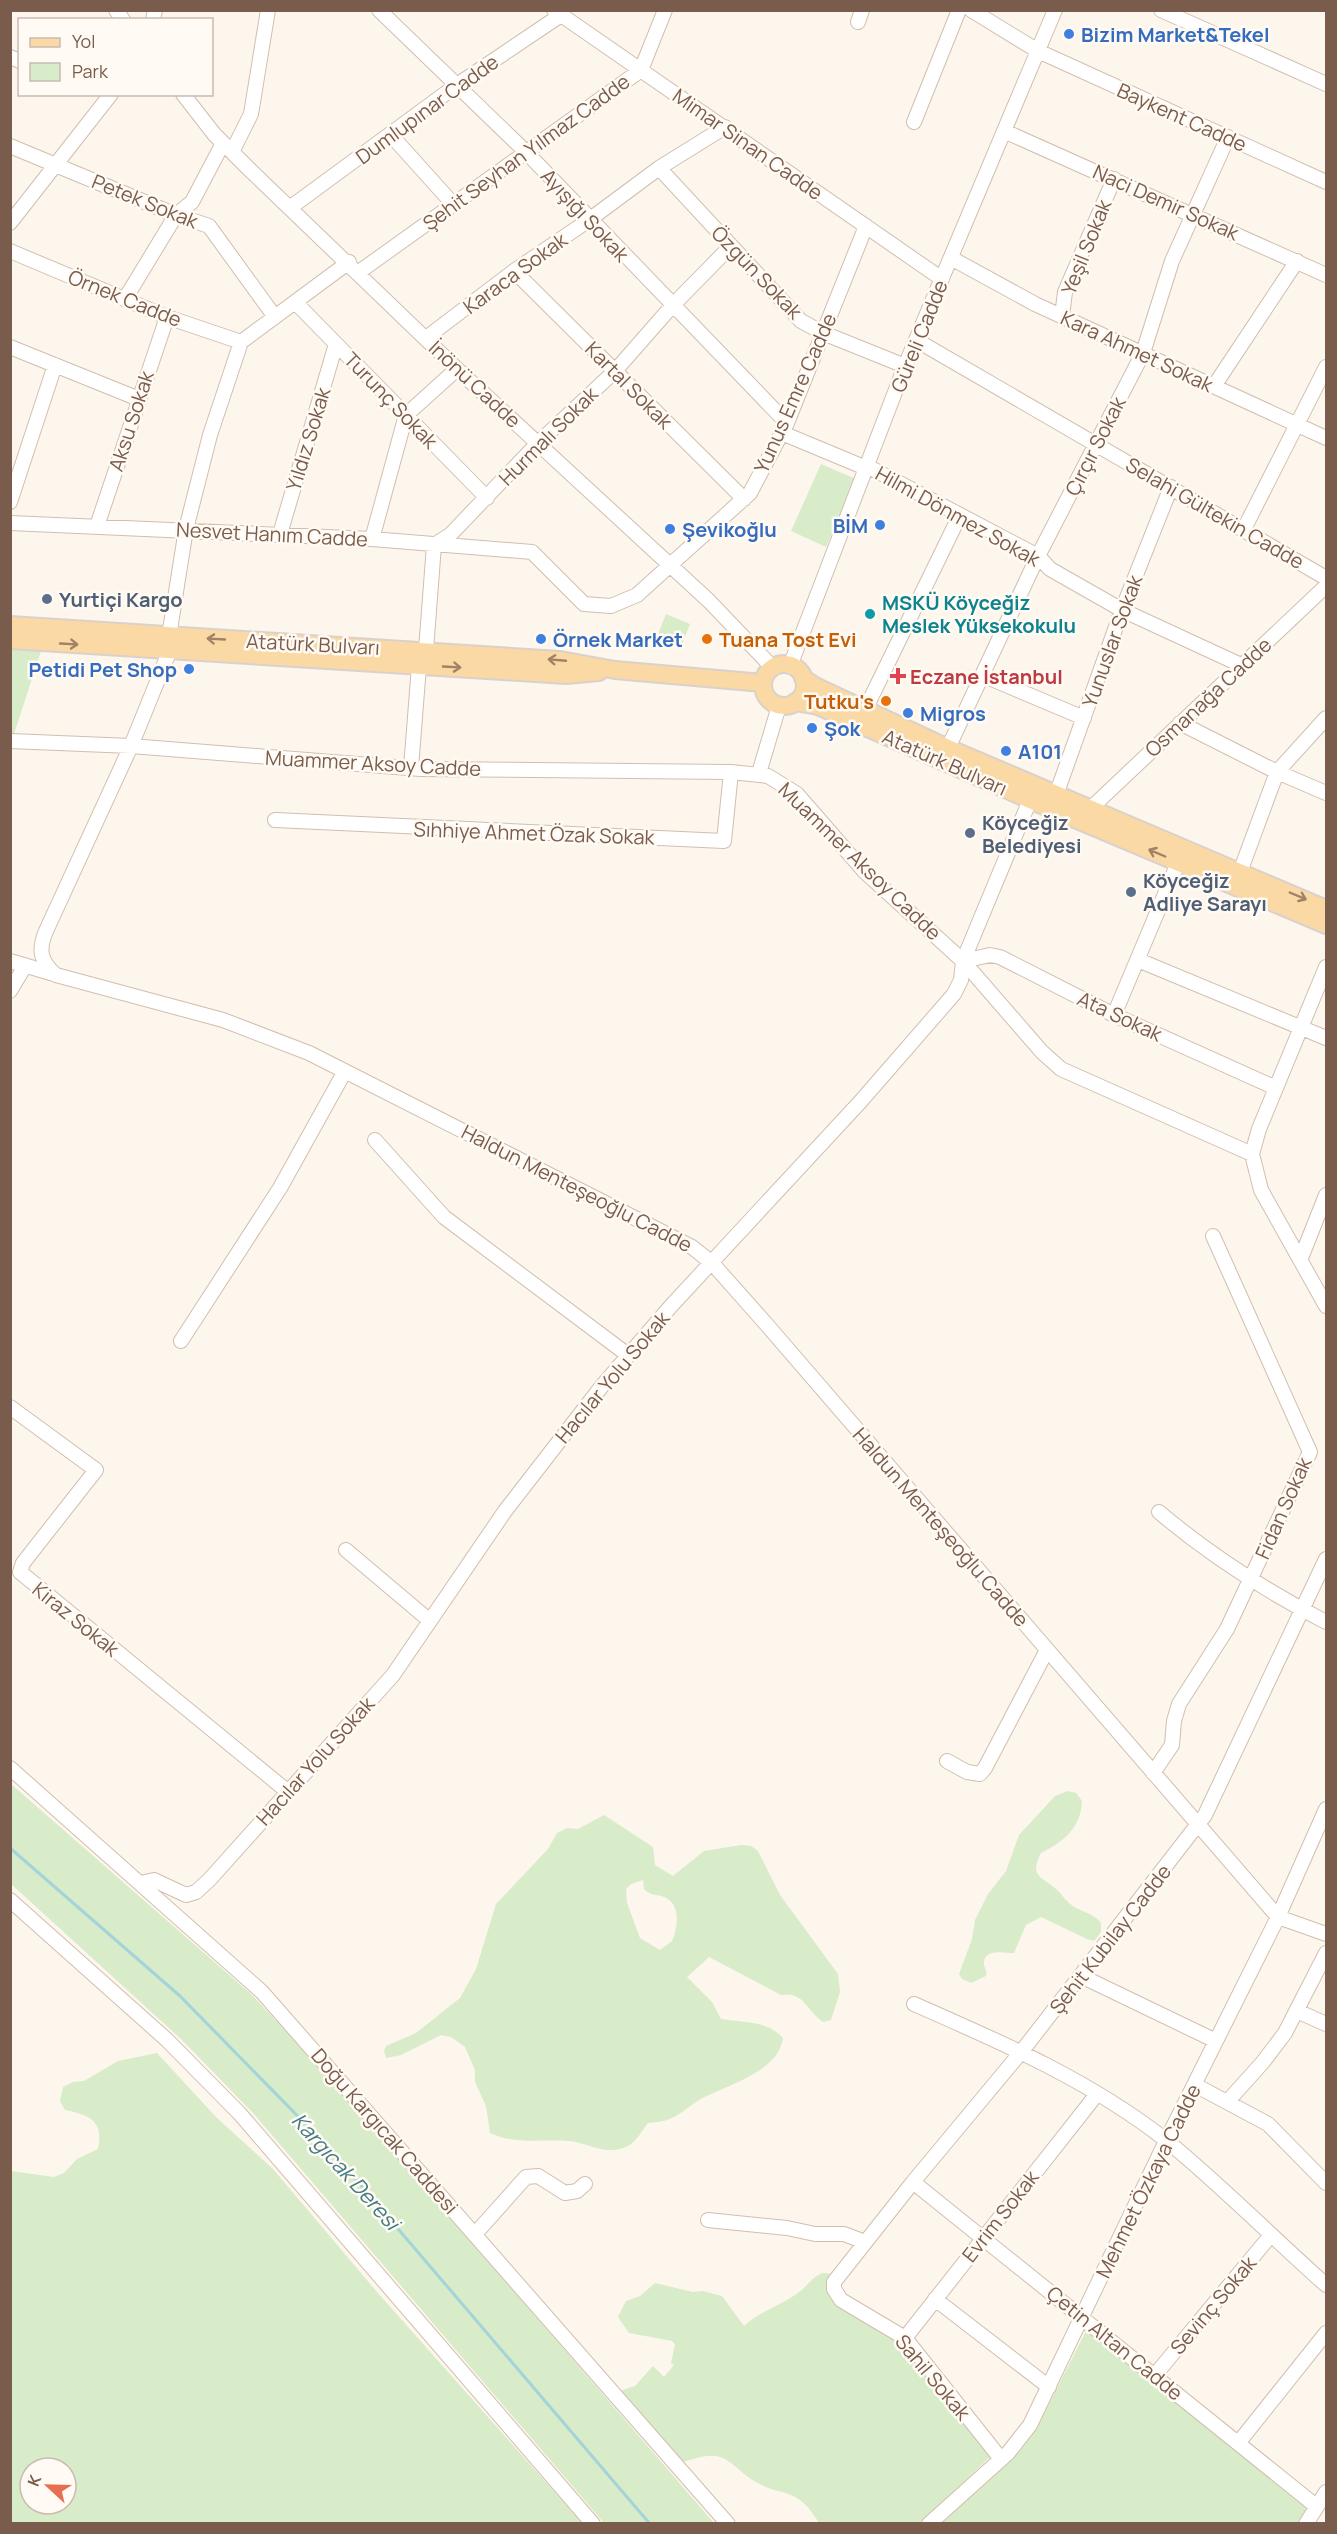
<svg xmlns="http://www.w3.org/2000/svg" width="1337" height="2534" font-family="Manrope,sans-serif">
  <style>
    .green { fill: #d8ecc9; fill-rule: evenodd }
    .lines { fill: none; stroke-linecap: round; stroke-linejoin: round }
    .stream { stroke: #a5d3da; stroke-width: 3 }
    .minor-casing { stroke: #d1beb0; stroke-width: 16 }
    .major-casing { stroke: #dad1cd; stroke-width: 20 }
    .minor { stroke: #fff; stroke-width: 14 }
    .major { stroke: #fbd9a5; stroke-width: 16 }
    .oneway { stroke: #a18267 }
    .shop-dot { fill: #3f7fe0; stroke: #fffaf3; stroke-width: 2 }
    .service-dot { fill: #5c6f8a; stroke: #fffaf3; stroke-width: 2 }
    .culture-dot { fill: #0f9aa8; stroke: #fffaf3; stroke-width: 2 }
    .food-dot { fill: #e8710a; stroke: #fffaf3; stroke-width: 2 }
    .health-dot { fill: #e0444e; stroke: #fffaf3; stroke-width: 2 }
    .labels { text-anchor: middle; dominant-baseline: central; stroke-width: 5; stroke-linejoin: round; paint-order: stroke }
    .shop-label { font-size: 20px; font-weight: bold; fill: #366cbe; stroke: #fffaf3; text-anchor: start }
    .street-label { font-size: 20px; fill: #7a5c4d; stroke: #fffaf3 }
    .service-label { font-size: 20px; font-weight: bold; fill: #4e5e75; stroke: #fffaf3; text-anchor: start }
    .culture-label { font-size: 20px; font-weight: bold; fill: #0d838f; stroke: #fffaf3; text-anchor: start }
    .food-label { font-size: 20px; font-weight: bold; fill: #c56008; stroke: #fffaf3; text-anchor: start }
    .health-label { font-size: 20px; font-weight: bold; fill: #be3a42; stroke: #fffaf3; text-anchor: start }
    .water-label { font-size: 21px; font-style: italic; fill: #437c86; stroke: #fffaf3 }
  </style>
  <rect width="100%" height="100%" fill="#fdf6ec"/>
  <path class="green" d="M821,464L856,479L826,547L791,531Z
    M666,614L690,624L681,647L657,637Z
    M11,649L41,651L14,734H10Z
    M11,1784L251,1994L323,2070L714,2523H604L254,2114L182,2040L11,1884Z
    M1068,1791L1076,1793L1082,1801C1081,1828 1063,1842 1041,1853C1029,1877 1041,1876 1056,1889C1061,1893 1064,1899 1069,1903C1079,1912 1093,1912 1101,1923V1932L1094,1941L1087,1939L1041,1917L1026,1925L1014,1953C1005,1953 985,1948 984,1962C983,1968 988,1970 986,1976L971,1983L962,1979L959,1974L972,1939L975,1920L988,1894L1006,1871L1019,1835L1055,1796Z
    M604,1815L653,1847L655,1865L673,1876L704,1851L741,1845L751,1846L758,1851L780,1895L838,1974L840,1992L831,2020L823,2022C807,2011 804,1991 781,1995L709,1957L687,1977L712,2002L721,2019C745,2023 766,2020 783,2038C778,2073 726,2085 699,2100C688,2107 679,2116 667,2120C661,2122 654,2122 648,2123C640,2133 636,2144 623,2148C602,2155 587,2142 568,2141C541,2139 516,2145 490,2133L486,2106L475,2082V2070L465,2047L451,2037L441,2035L401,2055L386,2058L384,2051L386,2046L416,2033L460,1998L476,1969L496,1904L548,1849L557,1833L567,1828L578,1829ZM643,1880L644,1889C650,1895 653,1894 661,1896C682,1901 678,1927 672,1941L660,1950L640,1938L627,1903L626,1889L631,1884Z
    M157,2053L217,2118L273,2169L377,2292L582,2523H11V2171L54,2177L64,2173L77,2159L98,2149C104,2120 89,2115 65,2110L60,2101L63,2087L73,2082L84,2081L118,2061ZM30,2468H66V2504H30Z
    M824,2273L834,2274L830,2295L833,2301L902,2342L991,2456L921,2523H819C795,2483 783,2500 751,2479C740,2472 732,2461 720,2457C708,2453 694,2459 682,2462L619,2391L635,2386L653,2366L664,2377L674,2365L671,2363L675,2344L672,2341L629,2333L618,2317L626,2301L640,2296L655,2283L693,2292L703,2291L722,2296L744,2326C760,2311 780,2306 798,2293C807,2287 813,2275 824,2273Z
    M1086,2331L1304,2506L1310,2514V2524H939L1021,2448L1045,2412Z"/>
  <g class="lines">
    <path class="stream" d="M10,1848L180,1996L329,2148L650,2524"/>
    <defs>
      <path id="minor" d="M116,10L123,20
        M379,10L526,152L787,423
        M554,10L942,279
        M971,10L1038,51L1326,182
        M1161,10L1326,84
        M153,20L155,10
        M858,22L862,10
        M10,57L20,61
        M183,94L214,134L250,170L457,369L709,601L773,668
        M914,122L959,10
        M1004,131L1326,275
        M390,134L453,204
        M10,146L176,215L209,226L275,317
        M232,152L251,114L268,10
        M659,168L801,321L823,333L905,366
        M291,207L457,85L561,15L563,10
        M10,223L111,94
        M10,251L167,317L241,342
        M951,258L1035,304L1326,438
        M514,271L744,499
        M359,272L641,70L665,10
        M125,299L176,215L192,202L223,143
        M295,302L487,498
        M1062,316L1065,292L1114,179
        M426,338L514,271L589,220L659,168L725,127
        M916,340L1326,578
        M10,347L139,399
        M1214,386L1297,261
        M782,433L866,468
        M867,466L1038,556L1050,569L1122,610L1241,665
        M10,502L55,365
        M10,523L372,539L532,552L584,604L611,606L637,595L750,493L787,423L866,226
        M97,526L167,317
        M1244,529L1326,367
        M280,534L336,344
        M372,539L406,415L457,369
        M169,636L186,529L210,435L241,342L349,262
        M170,650L131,746L46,931C38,950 40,961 56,975L223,1020L309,1053L692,1247L712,1263L767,1325L1278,1917L1326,1934
        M426,650L434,545L450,535L537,444L615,371L672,306L731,246
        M790,666L905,366L1055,10
        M982,675L1084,718
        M865,710L960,515
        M1180,723L1277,772L1326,793
        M10,741L131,746L421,769L731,772L768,776L797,794L864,871L963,961L1042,1052L1061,1069L1252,1154L1261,1190L1326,1306
        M948,748L1038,556L1143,353L1172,261L1228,137
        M411,768L419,666
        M759,773L779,706
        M1056,795L1122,610L1171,487
        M1090,809L1326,586
        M275,820L724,841L731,772
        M1240,872L1277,772L1326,718
        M1138,960L1326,1038
        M10,961L54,974
        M963,961L990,955L1000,957L1114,1015L1276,1088
        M10,991L25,966
        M1114,1015L1178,863
        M375,1140L444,1217L628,1355
        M1252,1154L1259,1129L1326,967
        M1301,1258L1326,1195
        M181,1341L280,1188L345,1071
        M10,1407L96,1470L23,1563L20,1572L287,1791
        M1159,1512C1211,1556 1266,1591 1326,1622
        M346,1550L430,1621
        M947,1761L967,1772L980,1774L985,1768L1047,1650
        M10,1768L262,1992L728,2524
        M1153,1773L1172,1745L1174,1721L1179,1704L1227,1629L1310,1452L1213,1236
        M141,1883L154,1880L186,1895L196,1892L210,1879L393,1675L505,1511L602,1386L671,1306L861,1101L954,994L961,980L963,961L1030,800
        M10,1900L167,2040L240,2114L593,2524
        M1081,1976L1216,2041
        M914,2004C1001,2042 1091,2081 1167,2141C1222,2186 1273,2238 1326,2285
        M1297,2011L1326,2024
        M1195,2085L1268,2124L1326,2183
        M1228,2101L1263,2062L1285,2033L1326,1953
        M913,2182L1316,2506
        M708,2220L787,2228L815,2234H844L865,2242
        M475,2234L526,2177L538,2176L565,2193L577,2191L585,2184
        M935,2299L1049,2387
        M905,2338L1097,2094
        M1155,2375L1271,2235
        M1239,2442L1326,2333
        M1001,2459L905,2338L841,2300L834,2289V2282L913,2182L1022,2051L1205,1815L1326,1559
        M929,2524L1008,2453L1030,2425L1166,2141L1278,1917L1326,1809
        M1306,2524L1326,2492"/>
      <path id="major" d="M10,625L560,660L615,670L763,683
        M10,640L566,675L599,672
        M763 685a21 21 0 1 1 42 0a21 21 0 1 1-42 0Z
        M803,678L815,686L948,748L1326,909
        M795,702L818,706L1030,800L1326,925"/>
    </defs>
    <use href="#minor" class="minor-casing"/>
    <use href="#major" class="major-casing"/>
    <use href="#minor" class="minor"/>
    <use href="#major" class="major"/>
  </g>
  <defs><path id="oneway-shaft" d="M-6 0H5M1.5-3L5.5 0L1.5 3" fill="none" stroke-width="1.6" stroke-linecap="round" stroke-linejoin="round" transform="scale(1.5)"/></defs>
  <g class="oneway">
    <use href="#oneway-shaft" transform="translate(216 639) rotate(-177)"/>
    <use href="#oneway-shaft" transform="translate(69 644) rotate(3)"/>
    <use href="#oneway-shaft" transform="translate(557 660) rotate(-175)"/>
    <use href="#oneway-shaft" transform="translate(452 667) rotate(3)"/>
    <use href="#oneway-shaft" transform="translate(1157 853) rotate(-157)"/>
    <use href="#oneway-shaft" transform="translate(1298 896) rotate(23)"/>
  </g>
  <g class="shop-dot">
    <circle cx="1069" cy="34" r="6"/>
    <circle cx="880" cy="525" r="6"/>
    <circle cx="670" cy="529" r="6"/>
    <circle cx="541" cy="639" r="6"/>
    <circle cx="189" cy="669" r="6"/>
    <circle cx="908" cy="713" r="6"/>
    <circle cx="812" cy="728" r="6"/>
    <circle cx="1006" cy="751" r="6"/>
  </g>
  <g class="service-dot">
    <circle cx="47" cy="599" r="6"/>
    <circle cx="970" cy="833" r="6"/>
    <circle cx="1131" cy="892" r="6"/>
  </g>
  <circle class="culture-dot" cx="870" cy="614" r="6"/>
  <g class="food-dot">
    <circle cx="707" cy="639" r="6"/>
    <circle cx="886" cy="701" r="6"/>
  </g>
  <path class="health-dot" d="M895 667h6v6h6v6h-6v6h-6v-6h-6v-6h6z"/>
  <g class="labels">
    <g class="shop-label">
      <text x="1081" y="34">Bizim Market&amp;Tekel</text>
      <text x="868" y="525" text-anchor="end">BİM</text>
      <text x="682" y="529">Şevikoğlu</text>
      <text x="553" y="639">Örnek Market</text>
      <text x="177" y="669" text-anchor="end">Petidi Pet Shop</text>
      <text x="920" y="713">Migros</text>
      <text x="824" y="728">Şok</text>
      <text x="1018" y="751">A101</text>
    </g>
    <g class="street-label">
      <text transform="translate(427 109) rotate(-36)">Dumlupınar Cadde</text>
      <text transform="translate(1182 117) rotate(24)">Baykent Cadde</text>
      <text transform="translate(748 144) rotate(35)">Mimar Sinan Cadde</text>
      <text transform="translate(526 152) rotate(-36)">Şehit Seyhan Yılmaz Cadde</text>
      <text transform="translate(145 201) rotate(22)">Petek Sokak</text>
      <text transform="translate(1166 202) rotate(24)">Naci Demir Sokak</text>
      <text transform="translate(585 215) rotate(47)">Ayışığı Sokak</text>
      <text transform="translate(1086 247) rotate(-68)">Yeşil Sokak</text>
      <text transform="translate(757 272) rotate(46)">Özgün Sokak</text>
      <text transform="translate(515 273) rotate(-36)">Karaca Sokak</text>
      <text transform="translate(125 298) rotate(22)">Örnek Cadde</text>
      <text transform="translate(919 336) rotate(-68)">Güreli Cadde</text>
      <text transform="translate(1137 351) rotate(25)">Kara Ahmet Sokak</text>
      <text transform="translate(475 384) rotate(43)">İnönü Cadde</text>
      <text transform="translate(629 385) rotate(45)">Kartal Sokak</text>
      <text transform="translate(795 393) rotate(-66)">Yunus Emre Cadde</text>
      <text transform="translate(391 400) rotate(46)">Turunç Sokak</text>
      <text transform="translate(131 421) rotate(-72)">Aksu Sokak</text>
      <text transform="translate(548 436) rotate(-45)">Hurmalı Sokak</text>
      <text transform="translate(308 439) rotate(-73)">Yıldız Sokak</text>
      <text transform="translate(1095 446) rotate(-63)">Çırçır Sokak</text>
      <text transform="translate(1215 513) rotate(30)">Selahi Gültekin Cadde</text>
      <text transform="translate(958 516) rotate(29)">Hilmi Dönmez Sokak</text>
      <text transform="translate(272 534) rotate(3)">Nesvet Hanım Cadde</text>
      <text transform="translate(1112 641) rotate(-70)">Yunuslar Sokak</text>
      <text transform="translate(313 644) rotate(3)">Atatürk Bulvarı</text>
      <text transform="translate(1208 697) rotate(-43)">Osmanağa Cadde</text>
      <text transform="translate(945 762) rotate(24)">Atatürk Bulvarı</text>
      <text transform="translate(373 763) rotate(3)">Muammer Aksoy Cadde</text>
      <text transform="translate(534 833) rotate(2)">Sıhhiye Ahmet Özak Sokak</text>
      <text transform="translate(860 861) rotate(44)">Muammer Aksoy Cadde</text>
      <text transform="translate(1120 1016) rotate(25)">Ata Sokak</text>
      <text transform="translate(577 1188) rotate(27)">Haldun Menteşeoğlu Cadde</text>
      <text transform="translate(612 1377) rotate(-50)">Hacılar Yolu Sokak</text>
      <text transform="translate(1283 1508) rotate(-66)">Fidan Sokak</text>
      <text transform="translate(941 1527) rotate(49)">Haldun Menteşeoğlu Cadde</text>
      <text transform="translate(76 1619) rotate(39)">Kiraz Sokak</text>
      <text transform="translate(315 1761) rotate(-48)">Hacılar Yolu Sokak</text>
      <text transform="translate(1110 1939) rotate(-52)">Şehit Kubilay Cadde</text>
      <text transform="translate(385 2131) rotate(49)">Doğu Kargıcak Caddesi</text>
      <text transform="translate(1148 2181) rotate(-64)">Mehmet Özkaya Cadde</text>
      <text transform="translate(1000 2216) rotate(-52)">Evrim Sokak</text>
      <text transform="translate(1213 2305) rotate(-50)">Sevinç Sokak</text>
      <text transform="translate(1115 2343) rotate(39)">Çetin Altan Cadde</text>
      <text transform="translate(933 2377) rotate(50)">Sahil Sokak</text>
    </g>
    <g class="service-label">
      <text x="59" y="599">Yurtiçi Kargo</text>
      <text x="982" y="822">Köyceğiz<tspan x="982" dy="23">Belediyesi</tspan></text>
      <text x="1143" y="880">Köyceğiz<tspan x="1143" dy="23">Adliye Sarayı</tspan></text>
    </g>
    <g class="culture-label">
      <text x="882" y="602">MSKÜ Köyceğiz<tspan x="882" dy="23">Meslek Yüksekokulu</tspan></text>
    </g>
    <g class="food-label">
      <text x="719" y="639">Tuana Tost Evi</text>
      <text x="874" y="701" text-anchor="end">Tutku's</text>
    </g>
    <g class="health-label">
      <text x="910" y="676">Eczane İstanbul</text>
    </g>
    <g class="water-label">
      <text transform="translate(346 2171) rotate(48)">Kargıcak Deresi</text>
    </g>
  </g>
  <rect width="1337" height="2534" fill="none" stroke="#7a5c4d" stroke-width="24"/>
  <rect x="18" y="18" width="195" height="78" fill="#fffaf3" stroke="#cabbb1" stroke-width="1.5"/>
  <rect x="30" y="38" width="30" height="9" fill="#fbd9a5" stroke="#cabbb1" stroke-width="1.5"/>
  <text x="72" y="48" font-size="18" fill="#7a5c4d">Yol</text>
  <rect x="30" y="63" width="30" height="18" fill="#d8ecc9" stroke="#cabbb1" stroke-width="1.5"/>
  <text x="72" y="78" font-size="18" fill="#7a5c4d">Park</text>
  <g transform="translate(48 2486) rotate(292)"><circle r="28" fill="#fffaf3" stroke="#cabbb1" stroke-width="1.5"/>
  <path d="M0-4.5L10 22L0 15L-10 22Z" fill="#e76f51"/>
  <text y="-9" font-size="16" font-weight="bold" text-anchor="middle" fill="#7a5c4d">K</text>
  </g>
</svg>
